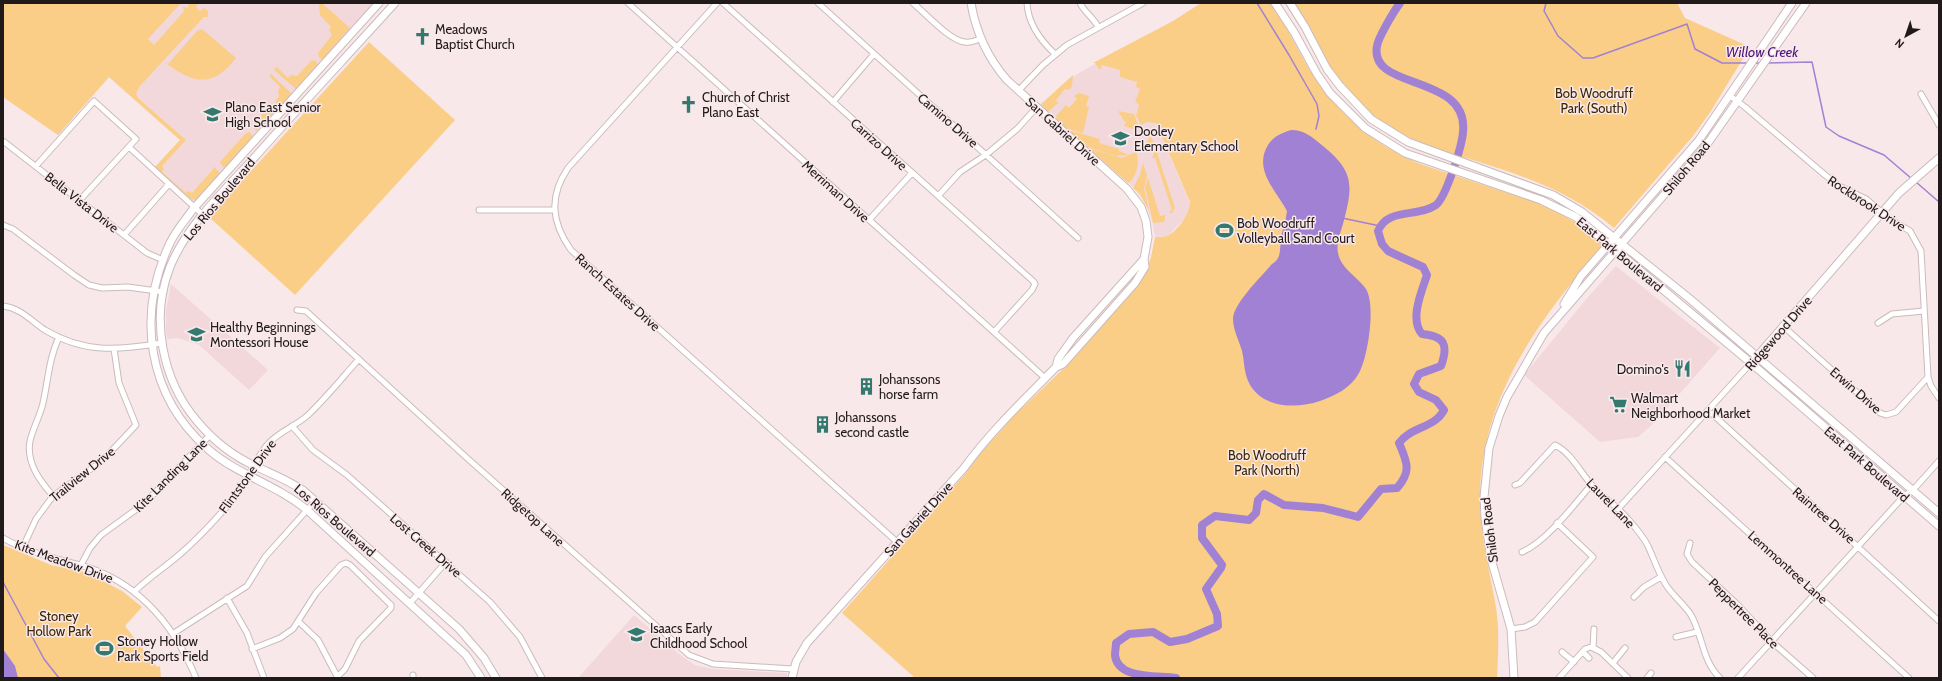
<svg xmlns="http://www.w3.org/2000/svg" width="1942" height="681" font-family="Cabin,sans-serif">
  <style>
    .built { fill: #f2d8db }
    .green { fill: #face86 }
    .water { fill: #a181d3 }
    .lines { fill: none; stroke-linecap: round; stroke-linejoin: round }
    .stream { stroke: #a181d3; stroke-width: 1.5 }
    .river { stroke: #a181d3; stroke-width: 8 }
    .street-casing { stroke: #cbbbbd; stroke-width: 7 }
    .secondary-casing { stroke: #cbbbbd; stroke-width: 9 }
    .street { stroke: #fff; stroke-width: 5 }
    .secondary { stroke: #fff; stroke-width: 7 }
    .labels { text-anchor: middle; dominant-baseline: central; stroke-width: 3; stroke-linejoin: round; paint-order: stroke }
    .poi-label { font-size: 13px; fill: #201a1b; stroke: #f9e8ea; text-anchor: start }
    .park-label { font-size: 13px; fill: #392500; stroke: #f9e8ea }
    .street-label { font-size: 13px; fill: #201a1b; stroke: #f9e8ea }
    .water-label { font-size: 14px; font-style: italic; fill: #461477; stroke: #f9e8ea }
  </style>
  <rect width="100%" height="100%" fill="#f9e8ea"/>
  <path class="built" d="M3,3H374L194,202L155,167L180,140L109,77L58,135L3,97Z
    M1120,49L1139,84L1190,203V208L1184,219L1168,236L1155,237L1152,221L1146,205L1135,189L1042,105L1069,79Z
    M1616,266L1720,348L1654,423L1638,437L1600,442L1524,375L1588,297Z
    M171,284L268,370L249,390L199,345L178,338L167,339L166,331V310Z
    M634,615L679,654L695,665L713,669L787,673V678H578Z"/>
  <path class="green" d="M3,3H181L148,39L154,45L184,11L183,6L187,8L190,3H197L198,4L196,7L200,11L204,8L208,11V17H204L163,61L168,64L197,31L202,29L236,58C211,90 192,83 163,61L139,87L136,94L139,99L186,140L162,166L164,169L162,172L186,193L188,191L192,193L214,168L212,165L220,173L196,200L191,199L155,167L180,140L109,77L58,135L3,97Z
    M319,3H322L350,28L322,60L319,57L318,53L332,35L329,30L331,27L320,15Z
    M1201,3H1270C1286,24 1296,47 1309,69C1336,113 1375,146 1423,165L1547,206L1580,225L1604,245C1541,316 1482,395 1480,494C1479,529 1489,568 1495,602C1500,626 1498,654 1497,678H915L842,613L966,473L980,454L1013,417L1065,367L1146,271L1151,257L1155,237C1158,237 1164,237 1167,236C1178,231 1190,213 1190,202L1156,123L1147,122L1141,125L1136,115V114H1140L1137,113L1139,104L1135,102L1140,89L1136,87L1137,82L1120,77V70L1102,65L1100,70L1095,63H1093L1173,21Z
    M1293,3H1677L1685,18L1750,47L1711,111L1693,136L1614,228C1570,191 1526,177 1473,160C1437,149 1401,139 1372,114C1350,95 1332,73 1318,48C1310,33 1304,17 1293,3Z
    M369,42L455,120L295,295L209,217Z
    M312,60L316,61L318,65L296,89L274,70L277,67L288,78L291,75L297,76Z
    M271,74L292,94L280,107L275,102L279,96L278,90L280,87L269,76Z
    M1073,75L1072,86L1069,90L1065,89L1056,100L1058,103L1048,112L1041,104Z
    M1079,93L1089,96L1086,106L1089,107L1083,133C1073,130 1058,128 1056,116L1066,105L1069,108L1077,99L1074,96Z
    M268,108L273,109L275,112L256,131L253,125Z
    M1118,111L1134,114L1138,125L1136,130L1124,126L1126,122L1124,121Z
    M1068,130L1100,139L1099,143L1119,149V151L1129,155L1116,156L1087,147Z
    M250,132L253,137L227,166L223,167L220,162L246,133Z
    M1149,136L1153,140L1175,208L1172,213L1169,212L1172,210L1155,158H1152L1154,153L1146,144L1148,140H1150L1148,139Z
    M1088,148L1122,158L1136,152C1140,161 1137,178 1128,183Z
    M1143,163L1147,176L1144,188L1149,211L1140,194L1133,188L1140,175Z
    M1148,178L1160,216L1165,215V220L1163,222L1153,223L1145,187Z
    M3,545L51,565L81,571L95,577L122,591L142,607L125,626L157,667L160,666L161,678H3Z"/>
  <path class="water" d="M1291,130C1305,130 1312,137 1323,146C1355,172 1353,186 1343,224C1340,234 1336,243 1338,253C1341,269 1358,277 1366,289C1376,305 1368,357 1359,373C1351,388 1336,395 1320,401C1294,410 1255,408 1246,375C1244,368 1244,359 1242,351C1239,340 1233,330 1233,319C1233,304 1261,277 1271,265C1273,263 1277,261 1278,258C1281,253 1280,243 1281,237C1283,228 1286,220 1287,211C1276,191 1253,169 1268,145C1273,137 1281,133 1291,130Z
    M3,649L15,666L18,678H3Z"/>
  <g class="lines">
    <path class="stream" d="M1257,3L1289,55L1317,104L1319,116L1316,129
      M1546,3L1544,11L1558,36L1583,58H1593L1687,24L1695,49L1722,63H1748
      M1753,63H1762
      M1767,63L1812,62L1826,127L1839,136L1884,155L1912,179
      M1916,182L1939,202
      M1342,218L1380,226
      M3,582L44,659L59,678"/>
    <path class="river" d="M1176,678C1159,675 1117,680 1115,655C1115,651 1116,647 1116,643L1129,634L1153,632L1170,642L1187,639L1218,626L1217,614L1206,589L1221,568L1222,565L1202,538V525L1215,516L1249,520L1256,513L1258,500L1264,494L1284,505L1323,508L1358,517L1381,489L1397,488C1412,471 1407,462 1399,443C1410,427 1435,428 1444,410L1436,400L1419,392L1414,384L1419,374L1441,366C1449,344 1444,336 1422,334C1409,319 1422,291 1427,275L1423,267L1388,251L1382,244L1378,231C1388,207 1417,218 1436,205C1446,197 1462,146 1463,132C1469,73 1368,91 1377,46C1378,38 1394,11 1400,3"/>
    <defs>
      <path id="street" d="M628,3L1045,378
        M717,3L568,168C549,196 551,222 571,250L897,542
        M723,3L1033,281L1035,284L1032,290L994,332
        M818,3L1078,238
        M913,3C925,13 950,41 965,42C970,43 975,41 980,39
        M1027,3C1028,23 1041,41 1055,54
        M1080,3C1084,12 1094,18 1098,27
        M1018,91L1043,65L1067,45L1143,3
        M1921,94L1939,125
        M1729,95L1745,107L1825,175L1841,187L1866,199L1888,218L1910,231L1921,251L1928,377L1931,386L1939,398
        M833,102L874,54
        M3,141L147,253L163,260
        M129,147L203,215
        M36,166L94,101L136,139L79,201
        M939,195L960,172L987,154L1017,129L1036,108
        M479,210H554
        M869,220L912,173
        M3,225L13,229L74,275L89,285L102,288L128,287L164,292
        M124,235L169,184
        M3,306C21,308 31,321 45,330C85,354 119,350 162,343
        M297,310L306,311L467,458L689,655L713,664L793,669
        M1878,323L1892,314L1924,311
        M1783,326L1880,413L1886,415L1896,412L1928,377
        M1708,410L1939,621
        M292,426L313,450L347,475L490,602L520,637L542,678
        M1665,457L1909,678
        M1515,485L1520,483L1555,445C1570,452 1580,471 1590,483C1601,496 1617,506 1628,519C1635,527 1643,536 1648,546C1654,559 1658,572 1666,585C1673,596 1684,604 1691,615C1703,636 1702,661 1720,678
        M53,496C40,481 26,463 30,441C33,428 40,416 43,403C48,381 49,358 59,337
        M1618,509L1751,363
        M3,538C27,552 54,558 80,565C138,581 174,625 196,678
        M1690,543L1687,554L1692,562L1738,605L1772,642L1813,678
        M23,547L36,519L53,496L102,461L136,425L119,383L114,349
        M1522,552C1546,542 1574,505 1591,485
        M81,565L90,548L101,535L145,503L210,435
        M134,592C148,578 164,568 179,555C199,538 218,517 235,497C249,480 254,459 269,443C280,431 296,426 308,415C326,398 342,378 359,359
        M1634,597L1644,587L1661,577
        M227,598L247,633L264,678
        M410,603L446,562
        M299,622L318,640L338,678
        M1511,629L1525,627L1535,622L1593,557L1557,523
        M174,633L247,586L265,557L315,501
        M1676,637L1697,632
        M1593,648L1594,629
        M252,649L280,638L293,629L316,593L341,565L346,563L350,565L391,605V608L359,641L345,669L337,677
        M1562,652L1574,662
        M1583,652L1589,658
        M1613,663L1625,648
        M413,675V678
        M1559,678L1585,649L1591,647L1601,652L1628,678
        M1647,678L1651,673
        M1738,678L1904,496L1913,490L1939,461"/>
      <path id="secondary" d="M379,3L194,208C186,219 176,230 170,243C136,315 147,396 209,450C238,475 277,485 307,510L466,655L481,678
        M395,3C348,55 300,106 254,158C224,191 187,225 170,267C150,318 162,380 197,421C212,439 233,456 255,466C272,474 288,480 304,491L459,629L484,658L496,678
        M1275,3L1294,32L1317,74L1330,93L1365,128L1405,153L1541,200L1576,217L1751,363L1939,526
        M1290,3L1305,27L1327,69L1340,86L1371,119L1408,142L1553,195L1582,212L1690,299L1939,513
        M1564,304L1581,276L1699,140L1792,3
        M1754,360L1899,193L1939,158
        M1056,367L1058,359L1073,338L1144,259
        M792,678L796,662L807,643L964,468C991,431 1024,400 1056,367L1063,364L1135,283L1145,267L1144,259L1148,237L1146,221L1141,207L1127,189L1007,80C987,57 976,33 971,3
        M1514,678L1511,629L1491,559L1485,518L1484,497L1489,448L1499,416L1507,397L1544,333L1703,150L1806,3"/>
    </defs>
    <use href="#street" class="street-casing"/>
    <use href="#secondary" class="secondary-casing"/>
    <use href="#street" class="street"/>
    <use href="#secondary" class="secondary"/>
  </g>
  <defs>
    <symbol id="church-bare" viewBox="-9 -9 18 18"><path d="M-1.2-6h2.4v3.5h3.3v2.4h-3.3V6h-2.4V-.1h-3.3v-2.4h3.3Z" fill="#34796f" stroke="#f9e8ea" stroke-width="2.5" paint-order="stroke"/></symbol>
    <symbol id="school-bare" viewBox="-9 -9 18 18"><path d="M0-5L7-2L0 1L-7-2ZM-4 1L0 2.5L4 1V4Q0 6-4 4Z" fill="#34796f" stroke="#f9e8ea" stroke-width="2.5" paint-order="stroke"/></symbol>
    <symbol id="stadium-bare" viewBox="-9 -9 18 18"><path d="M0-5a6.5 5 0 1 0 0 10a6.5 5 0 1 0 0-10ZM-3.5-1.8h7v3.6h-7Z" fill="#34796f" stroke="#f9e8ea" stroke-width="2.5" paint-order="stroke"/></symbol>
    <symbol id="restaurant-bare" viewBox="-9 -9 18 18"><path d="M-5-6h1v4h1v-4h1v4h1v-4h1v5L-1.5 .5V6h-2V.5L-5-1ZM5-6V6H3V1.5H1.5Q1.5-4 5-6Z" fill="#34796f" stroke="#f9e8ea" stroke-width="2.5" paint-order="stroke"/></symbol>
    <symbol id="building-bare" viewBox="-9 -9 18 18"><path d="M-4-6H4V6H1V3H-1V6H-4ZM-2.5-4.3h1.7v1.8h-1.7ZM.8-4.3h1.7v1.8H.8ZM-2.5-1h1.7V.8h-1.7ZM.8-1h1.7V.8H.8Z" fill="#34796f" stroke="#f9e8ea" stroke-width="2.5" paint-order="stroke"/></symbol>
    <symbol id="supermarket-bare" viewBox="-9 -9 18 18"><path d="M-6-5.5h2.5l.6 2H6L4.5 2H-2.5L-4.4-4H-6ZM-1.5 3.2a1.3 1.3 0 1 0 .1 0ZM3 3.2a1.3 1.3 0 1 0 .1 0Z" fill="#34796f" stroke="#f9e8ea" stroke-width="2.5" paint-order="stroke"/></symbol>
  </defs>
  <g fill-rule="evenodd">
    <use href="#church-bare" x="410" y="24" width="25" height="25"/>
    <use href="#church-bare" x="676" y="92" width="25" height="25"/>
    <use href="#school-bare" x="200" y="102" width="25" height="25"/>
    <use href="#school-bare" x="1108" y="126" width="25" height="25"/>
    <use href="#stadium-bare" x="1212" y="218" width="25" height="25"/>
    <use href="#school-bare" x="184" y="322" width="25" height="25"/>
    <use href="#restaurant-bare" x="1670" y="356" width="25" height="25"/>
    <use href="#building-bare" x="854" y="374" width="25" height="25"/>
    <use href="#supermarket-bare" x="1606" y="392" width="25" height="25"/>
    <use href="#building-bare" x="810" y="412" width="25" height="25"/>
    <use href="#school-bare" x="624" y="622" width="25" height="25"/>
    <use href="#stadium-bare" x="92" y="636" width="25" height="25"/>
  </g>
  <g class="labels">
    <g class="poi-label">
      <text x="435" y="29">Meadows<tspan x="435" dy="15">Baptist Church</tspan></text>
      <text x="702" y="97">Church of Christ<tspan x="702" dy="15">Plano East</tspan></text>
      <text x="225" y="107">Plano East Senior<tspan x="225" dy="15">High School</tspan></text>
      <text x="1134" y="131">Dooley<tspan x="1134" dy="15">Elementary School</tspan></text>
      <text x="1237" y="223">Bob Woodruff<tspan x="1237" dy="15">Volleyball Sand Court</tspan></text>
      <text x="210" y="327">Healthy Beginnings<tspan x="210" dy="15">Montessori House</tspan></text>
      <text x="1669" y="369" text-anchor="end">Domino's</text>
      <text x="879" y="379">Johanssons<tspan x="879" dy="15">horse farm</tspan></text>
      <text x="1631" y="398">Walmart<tspan x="1631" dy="15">Neighborhood Market</tspan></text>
      <text x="835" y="417">Johanssons<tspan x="835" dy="15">second castle</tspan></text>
      <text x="650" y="628">Isaacs Early<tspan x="650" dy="15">Childhood School</tspan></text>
      <text x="117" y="641">Stoney Hollow<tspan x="117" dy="15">Park Sports Field</tspan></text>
    </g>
    <g class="park-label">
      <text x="1594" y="93">Bob Woodruff<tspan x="1594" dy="15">Park (South)</tspan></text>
      <text x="1267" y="455">Bob Woodruff<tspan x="1267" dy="15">Park (North)</tspan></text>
      <text x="59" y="616">Stoney<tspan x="59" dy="15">Hollow Park</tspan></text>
    </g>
    <g class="street-label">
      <text transform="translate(948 120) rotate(41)">Camino Drive</text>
      <text transform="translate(1063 131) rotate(42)">San Gabriel Drive</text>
      <text transform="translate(879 144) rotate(42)">Carrizo Drive</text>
      <text transform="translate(1686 168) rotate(-50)">Shiloh Road</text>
      <text transform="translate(836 191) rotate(42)">Merriman Drive</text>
      <text transform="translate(219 199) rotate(-50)">Los Rios Boulevard</text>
      <text transform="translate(82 202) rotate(38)">Bella Vista Drive</text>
      <text transform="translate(1867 203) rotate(33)">Rockbrook Drive</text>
      <text transform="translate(1620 254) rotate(40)">East Park Boulevard</text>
      <text transform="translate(618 292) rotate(42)">Ranch Estates Drive</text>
      <text transform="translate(1778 333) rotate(-49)">Ridgewood Drive</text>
      <text transform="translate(1856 390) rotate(41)">Erwin Drive</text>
      <text transform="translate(1867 464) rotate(41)">East Park Boulevard</text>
      <text transform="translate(82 474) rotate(-39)">Trailview Drive</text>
      <text transform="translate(170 475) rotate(-45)">Kite Landing Lane</text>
      <text transform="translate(247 476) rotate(-54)">Flintstone Drive</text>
      <text transform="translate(1611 503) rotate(46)">Laurel Lane</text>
      <text transform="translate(1824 515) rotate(41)">Raintree Drive</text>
      <text transform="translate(533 517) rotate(42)">Ridgetop Lane</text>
      <text transform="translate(918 519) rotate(-48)">San Gabriel Drive</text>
      <text transform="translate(335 520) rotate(41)">Los Rios Boulevard</text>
      <text transform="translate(1489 530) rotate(-97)">Shiloh Road</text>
      <text transform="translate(426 545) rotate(41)">Lost Creek Drive</text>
      <text transform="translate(64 561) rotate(20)">Kite Meadow Drive</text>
      <text transform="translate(1788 567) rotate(42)">Lemmontree Lane</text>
      <text transform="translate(1744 613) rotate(45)">Peppertree Place</text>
    </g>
    <g class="water-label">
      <text x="1762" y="52">Willow Creek</text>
    </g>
  </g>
  <rect width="1942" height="681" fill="none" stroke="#201a1b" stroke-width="8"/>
  <g transform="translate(1906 36) rotate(220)" stroke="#f9e8ea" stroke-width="3" paint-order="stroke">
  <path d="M0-3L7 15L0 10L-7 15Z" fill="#201a1b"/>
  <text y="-6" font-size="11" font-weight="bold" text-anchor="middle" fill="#201a1b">N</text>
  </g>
</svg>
